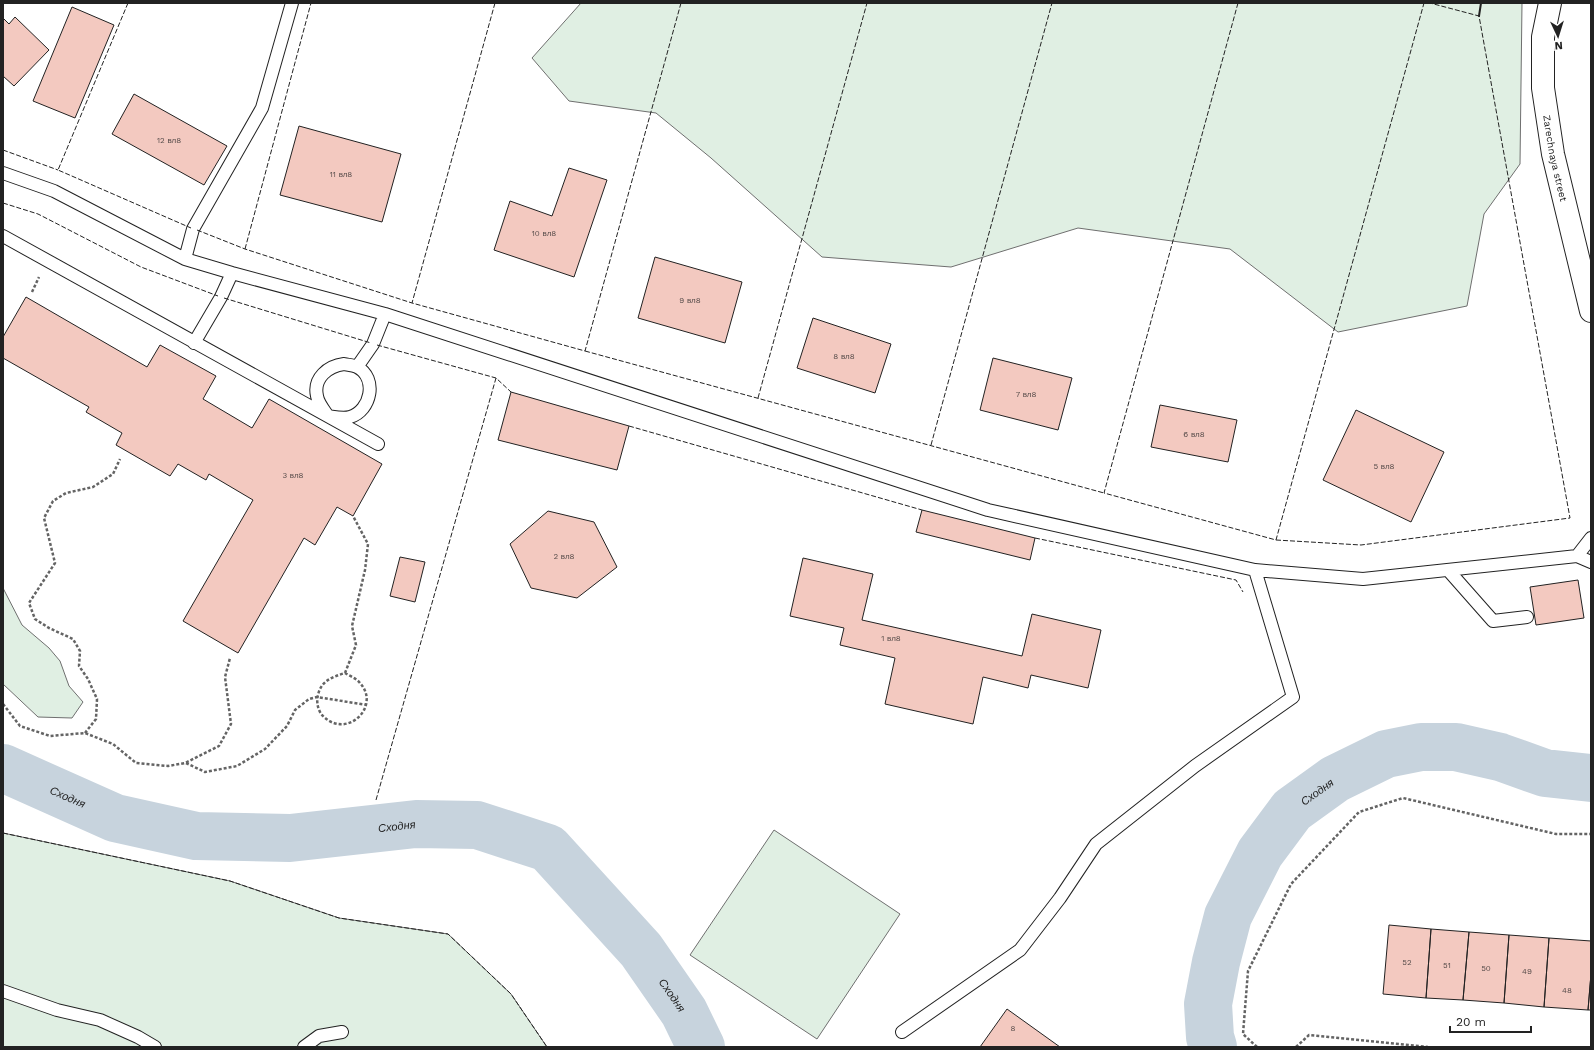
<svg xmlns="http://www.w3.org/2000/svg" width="1594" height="1050" font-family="'Work Sans',sans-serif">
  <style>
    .green { fill: #e0efe3; stroke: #6f6f6f }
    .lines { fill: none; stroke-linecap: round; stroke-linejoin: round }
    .river { stroke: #c7d3dd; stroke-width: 48 }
    .building { fill: #f3c9c0; stroke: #222 }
    .lane-casing { stroke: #222; stroke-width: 14 }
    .secondary-casing { stroke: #222; stroke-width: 24 }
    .path { stroke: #646464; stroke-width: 2.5; stroke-dasharray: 3 2; stroke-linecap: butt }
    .lane { stroke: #fff; stroke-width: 12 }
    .secondary { stroke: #fff; stroke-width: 22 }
    .fence { stroke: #222; stroke-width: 1; stroke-dasharray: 5 2; stroke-linecap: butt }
    .wall { stroke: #222; stroke-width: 2 }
    .labels { text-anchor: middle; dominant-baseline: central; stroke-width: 3; stroke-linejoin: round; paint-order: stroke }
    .number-label { font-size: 8px; fill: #564c4a }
    .street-label { font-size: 10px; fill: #222; stroke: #fff }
    .water-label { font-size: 11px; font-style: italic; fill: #222; stroke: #fff }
  </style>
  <rect width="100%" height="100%" fill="#fff"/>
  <path class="green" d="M581,3H1522L1520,164L1484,214L1467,306L1338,332L1230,249L1078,228L951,267L822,257L711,158L656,113L569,101L532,58Z
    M3,588L22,625L49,648L60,661L69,686L83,702L72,718L38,717L3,684Z
    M774,830L900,914L817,1039L690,955Z
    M3,833L230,881L339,918L448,934L511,994L547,1047H3Z"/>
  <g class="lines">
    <g class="river">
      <path id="s1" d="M3,768L115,818L196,836L290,838L416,824L477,825L548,848L641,950L684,1012L701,1047"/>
      <path id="s2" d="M1213,1047L1210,1037L1208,1004L1216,962L1228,916L1260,853L1292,810L1335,779L1386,754L1421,747H1456L1500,757L1545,773L1591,778"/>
    </g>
  </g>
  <path class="building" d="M72,7L114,25L75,118L33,101Z
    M15,17L49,50L14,86L3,76V18L9,24Z
    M134,94L227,146L204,185L112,134Z
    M299,126L401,154L382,222L280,195Z
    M569,168L607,180L574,277L494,250L510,201L552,216Z
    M655,257L742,282L725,343L638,318Z
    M26,297L147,367L160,345L216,376L203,399L252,428L269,399L382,464L353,516L337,507L315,545L304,538L238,653L183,621L253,500L209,474L206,480L178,464L170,476L116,445L122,433L86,412L89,407L3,358V337Z
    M813,318L891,344L875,393L797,368Z
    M993,358L1072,378L1058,430L980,410Z
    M511,392L629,426L617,470L498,440Z
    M1160,405L1237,420L1228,462L1151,447Z
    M1356,410L1444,452L1411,522L1323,480Z
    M922,510L1035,538L1030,560L916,532Z
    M548,511L594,522L617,567L577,598L531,588L510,544Z
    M400,557L425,562L415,602L390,596Z
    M803,558L873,574L862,620L1022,656L1032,614L1101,630L1088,688L1031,675L1028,688L983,677L973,724L885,704L895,658L840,645L844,628L790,616Z
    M1578,580L1584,618L1536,625L1530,587Z
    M1389,925L1431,929L1426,998L1383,994Z
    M1431,929L1469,932L1463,1000L1426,998Z
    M1469,932L1509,935L1504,1003L1463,1000Z
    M1509,935L1549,938L1544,1007L1504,1003Z
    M1549,938L1591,941V974L1588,1010L1544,1007Z
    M1591,974V1010H1588Z
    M1007,1009L1060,1047H980Z"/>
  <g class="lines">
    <defs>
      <path id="lane" d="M3,173L54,191L185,259L232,273L385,314L988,510L1255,570L1363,579L1577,556L1591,562
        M3,236L378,444
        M185,259L193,229L262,108L292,3
        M194,343L221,297L232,273
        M344,364C348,365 353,365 357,367C378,378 371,411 350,417C343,419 335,417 328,416C324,410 318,403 317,396C313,378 328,366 344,364Z
        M357,367L373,344L385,314
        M1577,556L1591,538
        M1448,570L1493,621L1527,617
        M3,991L57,1010L100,1020L138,1037L155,1047
        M902,1032L1020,950L1060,898L1096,844L1195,766L1293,697L1255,570
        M304,1047L319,1036L342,1032"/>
      <g id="secondary">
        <path id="s3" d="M1550,3L1543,37V88L1553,154L1591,311"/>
      </g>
    </defs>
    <use href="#lane" class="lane-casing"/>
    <use href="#secondary" class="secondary-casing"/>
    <path class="path" d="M32,292L39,277
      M345,673L356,645L352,626L365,570L368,544L353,516
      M345,673C350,676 357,679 360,683C381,706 348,739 324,717C318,712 316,702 318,695C321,681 332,677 345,673Z
      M3,704L20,726L50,736L85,733L113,744L136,763L168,766L185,763L219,746L231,724L225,677L230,658
      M85,733L96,719L97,699L88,679L79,666L80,651L73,639L49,628L35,619L29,603L55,563L44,518L53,501L66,493L93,487L113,474L120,459
      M186,763L205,772L237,766L265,749L287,726L295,710L309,699L317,697L367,705
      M1257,1047L1243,1034L1248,971L1291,884L1359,812L1403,798L1556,834H1591
      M1296,1047L1309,1035L1428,1047"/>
    <use href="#lane" class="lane"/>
    <use href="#secondary" class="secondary"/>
    <path class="fence" d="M128,3L58,170L191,228
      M495,3L412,303L585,351L681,3
      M1238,3L1104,493L1276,540L1424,3
      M3,150L58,170
      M3,203L38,214L141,267L218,296
      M197,230L245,249L412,303
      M245,249L311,3
      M224,298L371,343
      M377,345L496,378L511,392
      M585,351L1104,493
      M758,398L867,3
      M629,426L922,510
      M931,445L1052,3
      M1035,538L1236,580L1243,592
      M1276,540L1361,545L1570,518L1479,16L1430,3
      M376,800L496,378
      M3,833L230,881L339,918L448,934L511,994L547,1047"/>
    <path class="wall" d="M1479,16L1481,3"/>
  </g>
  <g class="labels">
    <g class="number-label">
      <text x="169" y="140">12 вл8</text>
      <text x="341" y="174">11 вл8</text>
      <text x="544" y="233">10 вл8</text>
      <text x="690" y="300">9 вл8</text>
      <text x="844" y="356">8 вл8</text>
      <text x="1026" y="394">7 вл8</text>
      <text x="1194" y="434">6 вл8</text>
      <text x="1384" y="466">5 вл8</text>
      <text x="293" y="475">3 вл8</text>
      <text x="564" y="556">2 вл8</text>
      <text x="891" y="638">1 вл8</text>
      <text x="1407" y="962">52</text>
      <text x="1447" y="965">51</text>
      <text x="1486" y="968">50</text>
      <text x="1527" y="971">49</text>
      <text x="1567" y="990">48</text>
      <text x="1013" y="1028">8</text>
    </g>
    <g class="street-label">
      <text stroke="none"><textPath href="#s3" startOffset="157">Zarechnaya street</textPath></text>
    </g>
    <g class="water-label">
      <text stroke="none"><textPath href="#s2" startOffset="289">Сходня</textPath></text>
      <text stroke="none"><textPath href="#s1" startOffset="71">Сходня</textPath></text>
      <text stroke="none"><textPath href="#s1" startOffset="407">Сходня</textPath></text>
      <text stroke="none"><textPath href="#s1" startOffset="755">Сходня</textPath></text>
    </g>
  </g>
  <rect width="1594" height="1050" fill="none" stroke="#222222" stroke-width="8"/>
  <g transform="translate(1558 36) rotate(176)" stroke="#ffffff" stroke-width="3" paint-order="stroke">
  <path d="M0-3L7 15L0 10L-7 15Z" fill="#222222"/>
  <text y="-6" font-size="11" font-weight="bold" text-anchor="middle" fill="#222222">N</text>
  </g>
  <path d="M1450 1026v6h81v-6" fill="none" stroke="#222222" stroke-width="2"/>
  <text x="1456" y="1026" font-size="12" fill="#222222" stroke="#ffffff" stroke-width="3" paint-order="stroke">20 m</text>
</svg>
